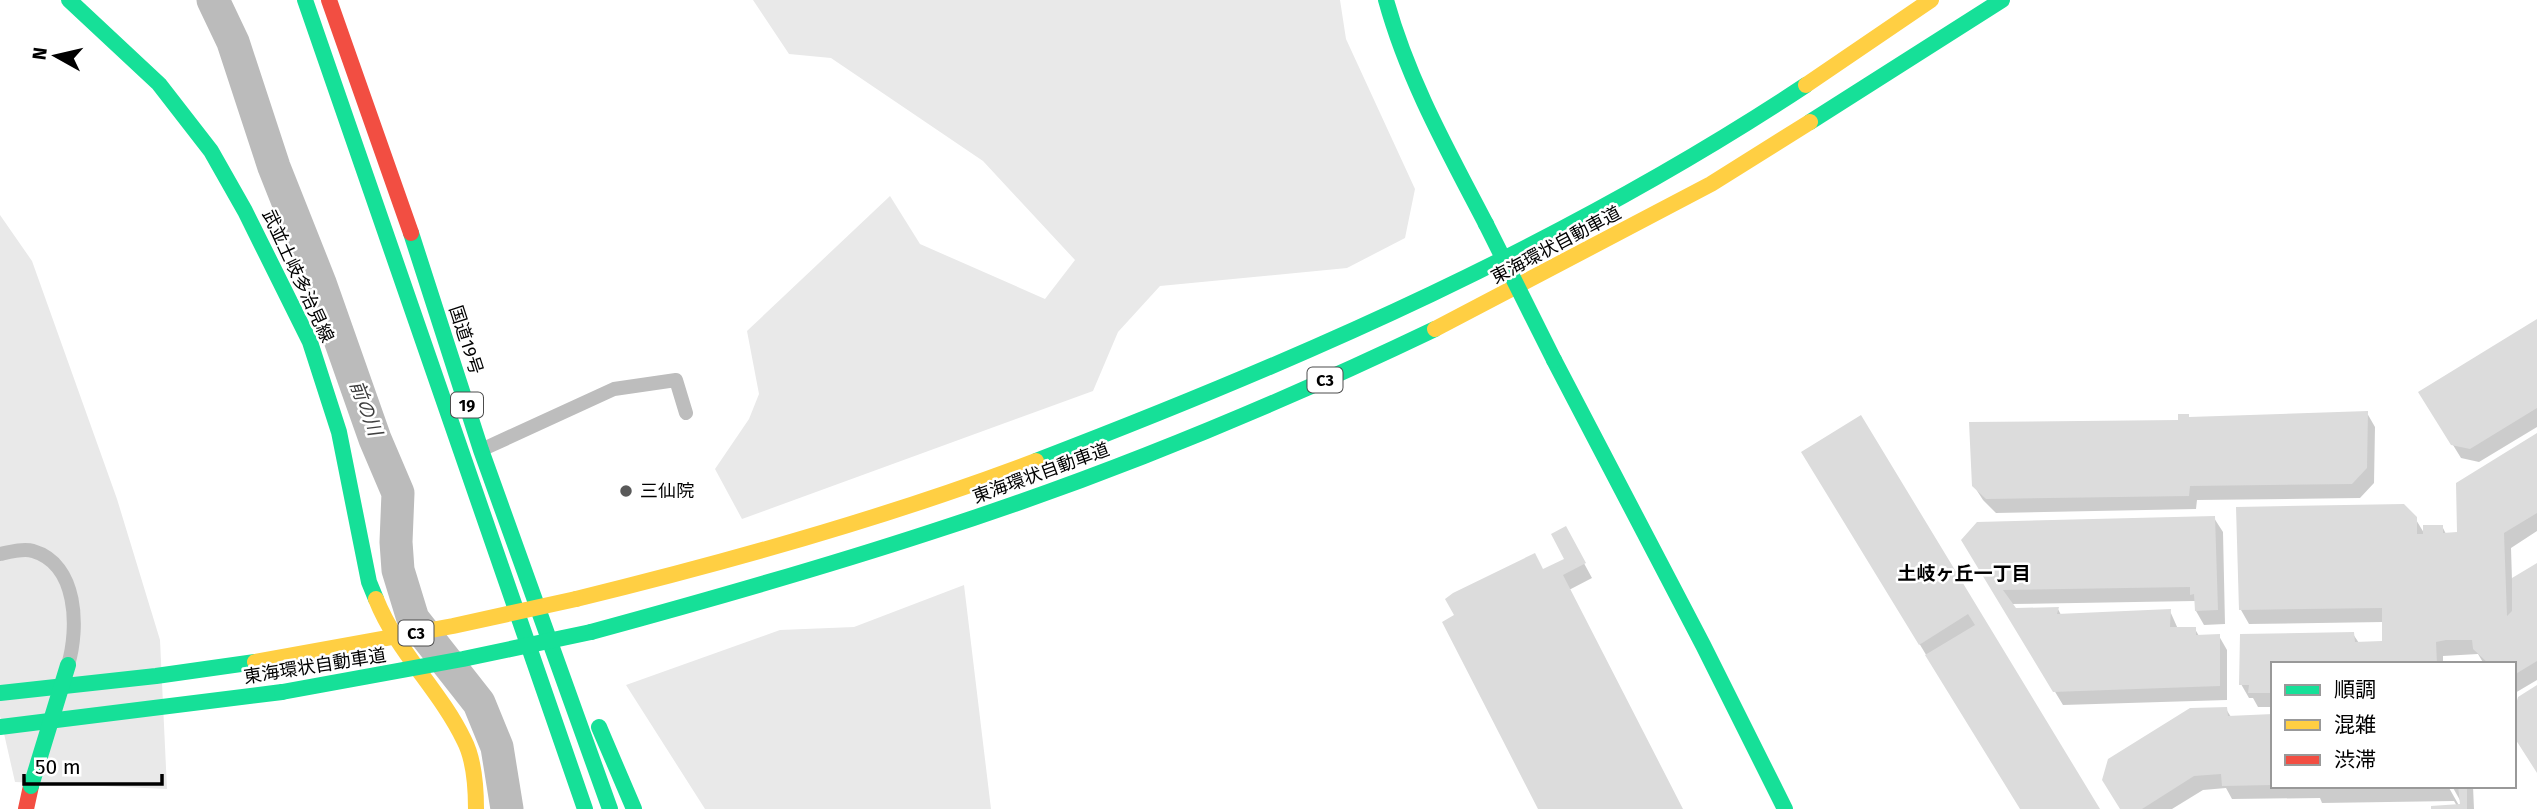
<svg xmlns="http://www.w3.org/2000/svg" width="2537" height="809" font-family="'Fira Sans','Noto Sans JP',sans-serif">
  <style>
    .green { fill: #e9e9e9 }
    .shadow { fill: #0003 }
    .lines { fill: none; stroke-linecap: round; stroke-linejoin: round }
    .river { stroke: #bbb; stroke-width: 33 }
    .building { fill: #dcdcdc }
    .street { stroke: #bdbdbd; stroke-width: 14 }
    .fast { stroke: #16e098; stroke-width: 16 }
    .slow { stroke: #ffcf43; stroke-width: 16 }
    .jam { stroke: #f24e42; stroke-width: 16 }
    .fast-bridge { stroke: #16e098; stroke-width: 16 }
    .slow-bridge { stroke: #ffcf43; stroke-width: 16 }
    .poi-dot { fill: #595959; stroke: #fff; stroke-width: 2.5 }
    .labels { text-anchor: middle; dominant-baseline: central; stroke-width: 5; stroke-linejoin: round; paint-order: stroke }
    .shield { fill: #fff; stroke: #4c4c4c; stroke-width: 2 }
    .shield-label { font-size: 16px; font-weight: bold; fill: #000 }
    .street-label { font-size: 18px; fill: #000; stroke: #fff }
    .poi-label { font-size: 18px; fill: #000; stroke: #fff; text-anchor: start }
    .water-label { font-size: 19px; font-style: italic; fill: #3f3f3f; stroke: #fff }
    .neighbourhood-label { font-size: 19px; font-weight: bold; fill: #000; stroke: #fff }
  </style>
  <rect width="100%" height="100%" fill="#fff"/>
  <path class="green" d="M753,0H1340L1346,39L1415,189L1405,238L1347,268L1160,286L1118,332L1093,391L742,519L715,469L749,419L759,394L747,331L890,196L920,244L1045,299L1075,260L983,161L831,58L789,54Z
    M0,215L32,261L117,499L160,640L167,789L15,782L0,716Z
    M964,585L991,809H705L626,685L780,630L854,627Z"/>
  <path class="shadow" d="M2537,321V427L2479,462L2461,458L2429,406Z
    M2367,413L2375,427L2374,483L2360,498L2197,500L2196,509L1996,513L1983,500L1974,486L2180,422Z
    M1860,418L2098,809H2022L1928,658L1804,452Z
    M2537,435V531L2511,548L2512,580L2537,565V680L2515,693L2514,664H2484L2478,654L2443,656V664H2273V707H2258L2253,698H2249L2241,684V636L2353,634L2359,643H2384V622L2249,624L2241,610L2415,518L2424,533L2442,526L2446,534H2458Z
    M2214,518L2223,532L2225,624L2204,625L2196,611L2195,601L2011,604L2015,609H2058L2061,615L2170,611L2178,629H2195L2199,636H2219L2227,650V700L2063,705L1963,540Z
    M1573,543L1592,578L1569,590L1682,809H1540L1544,571L1566,560Z
    M2226,709L2231,717L2273,716V786H2448L2461,809V802L2452,786H2473L2474,809H2433L2457,806L2454,801L2322,803L2320,798L2232,799L2226,788L2203,790L2172,809H2121Z"/>
  <g class="lines">
    <path class="river" d="M213,0L233,42L274,167L320,283L375,439L398,493L396,542L398,570L413,619L479,703L497,747L507,809"/>
  </g>
  <path class="building" d="M2537,319V408L2470,449L2451,445L2418,392Z
    M2368,411L2367,468L2352,484L2190,486L2189,496L1986,499L1972,486L1969,422L2178,420V414H2189V417Z
    M1861,415L1978,608L2100,809H2020L1925,655L1975,625L1968,614L1919,645L1801,452Z
    M2537,433V513L2504,533L2507,616L2512,611V578L2537,563V661L2514,675V664H2489L2473,649L2472,640H2446L2436,642L2437,664H2273V693H2248L2249,685H2239L2240,634L2354,632L2355,642L2382,641V608L2239,610L2236,507L2404,504L2417,517V534H2423V525H2443V533L2457,532L2456,483Z
    M2215,516L2218,610L2195,611L2194,594L2190,595V587L2003,590L2016,608L2059,607L2057,614L2171,609L2170,627H2196V635L2220,634V686L2053,692L1961,540L1977,522Z
    M1566,526L1586,563L1563,575L1683,809H1538L1442,622L1454,615L1445,599L1453,593L1535,553L1543,569L1564,559L1551,534Z
    M2537,685V773L2514,737V712L2518,697Z
    M2227,707L2228,716L2273,714V785L2222,786L2221,774L2194,776L2142,809H2120L2102,780L2108,759L2190,708Z
    M2312,786H2379V789H2313Z
    M2458,786H2467V809H2431V806L2460,804Z"/>
  <g class="lines">
    <path class="street" d="M481,450L614,389L676,380L686,413
      M0,554C9,552 24,548 33,551C78,564 79,628 68,665"/>
    <path class="fast" d="M69,0L159,84L211,151L245,211L310,342L339,432L369,582L376,599
      M305,0L585,809
      M1386,0C1408,80 1448,151 1486,224
      M1810,122L2002,0
      M411,233L481,450L610,809
      M1554,360L1703,645L1785,809
      M1036,461C1303,359 1567,243 1806,85
      M591,632C705,601 818,569 931,532C1103,477 1272,407 1435,329
      M0,693L156,676L255,662
      M0,727L282,692
      M599,727L634,809"/>
    <path class="slow" d="M1806,85L1931,0
      M1435,329L1711,184L1810,122
      M376,599C397,652 440,690 464,740C474,759 476,788 476,809
      M576,599C732,561 886,518 1036,461"/>
    <path class="jam" d="M329,0L411,233
      M26,809L31,786"/>
    <path class="fast-bridge" d="M1486,224L1554,360
      M282,692L463,659L591,632
      M31,786L68,665"/>
    <path class="slow-bridge" d="M255,662L453,626L576,599"/>
  </g>
  <circle class="poi-dot" cx="626" cy="491" r="7"/>
  <g class="labels">
    <g class="shield">
      <rect x="1307.5" y="367.5" width="35" height="25" rx="5"/>
      <rect x="451" y="392.5" width="32" height="25" rx="5"/>
      <rect x="398.5" y="620.5" width="35" height="25" rx="5"/>
    </g>
    <g class="shield-label">
      <text x="1325" y="380">C3</text>
      <text x="467" y="405">19</text>
      <text x="416" y="633">C3</text>
    </g>
    <g class="street-label">
      <text transform="translate(1556 245) rotate(-28)">東海環状自動車道</text>
      <text transform="translate(298 276) rotate(65)">武並土岐多治見線</text>
      <text transform="translate(466 340) rotate(72)">国道19号</text>
      <text transform="translate(1041 473) rotate(-20)">東海環状自動車道</text>
      <text transform="translate(315 666) rotate(-9)">東海環状自動車道</text>
    </g>
    <g class="poi-label">
      <text x="640" y="491">三仙院</text>
    </g>
    <g class="water-label">
      <text transform="translate(366 408) rotate(69)">前の川</text>
    </g>
    <g class="neighbourhood-label">
      <text x="1964" y="573">土岐ヶ丘一丁目</text>
    </g>
  </g>
  <rect x="2271" y="662" width="245" height="126" fill="#ffffff" stroke="#999999" stroke-width="2"/>
  <rect x="2285" y="685" width="35" height="10" fill="#16e098" stroke="#999999" stroke-width="2"/>
  <text x="2334" y="697" font-size="21" fill="#000000">順調</text>
  <rect x="2285" y="720" width="35" height="10" fill="#ffcf43" stroke="#999999" stroke-width="2"/>
  <text x="2334" y="732" font-size="21" fill="#000000">混雑</text>
  <rect x="2285" y="755" width="35" height="10" fill="#f24e42" stroke="#999999" stroke-width="2"/>
  <text x="2334" y="767" font-size="21" fill="#000000">渋滞</text>
  <g transform="translate(56 56) rotate(278)" stroke="#ffffff" stroke-width="5" paint-order="stroke">
  <path d="M0-5L12 26L0 18L-12 26Z" fill="#000000"/>
  <text y="-10" font-size="19" font-weight="bold" text-anchor="middle" fill="#000000">N</text>
  </g>
  <path d="M24 774v10h138v-10" fill="none" stroke="#000000" stroke-width="3.5"/>
  <text x="35" y="774" font-size="21" fill="#000000" stroke="#ffffff" stroke-width="5" paint-order="stroke">50 m</text>
</svg>
